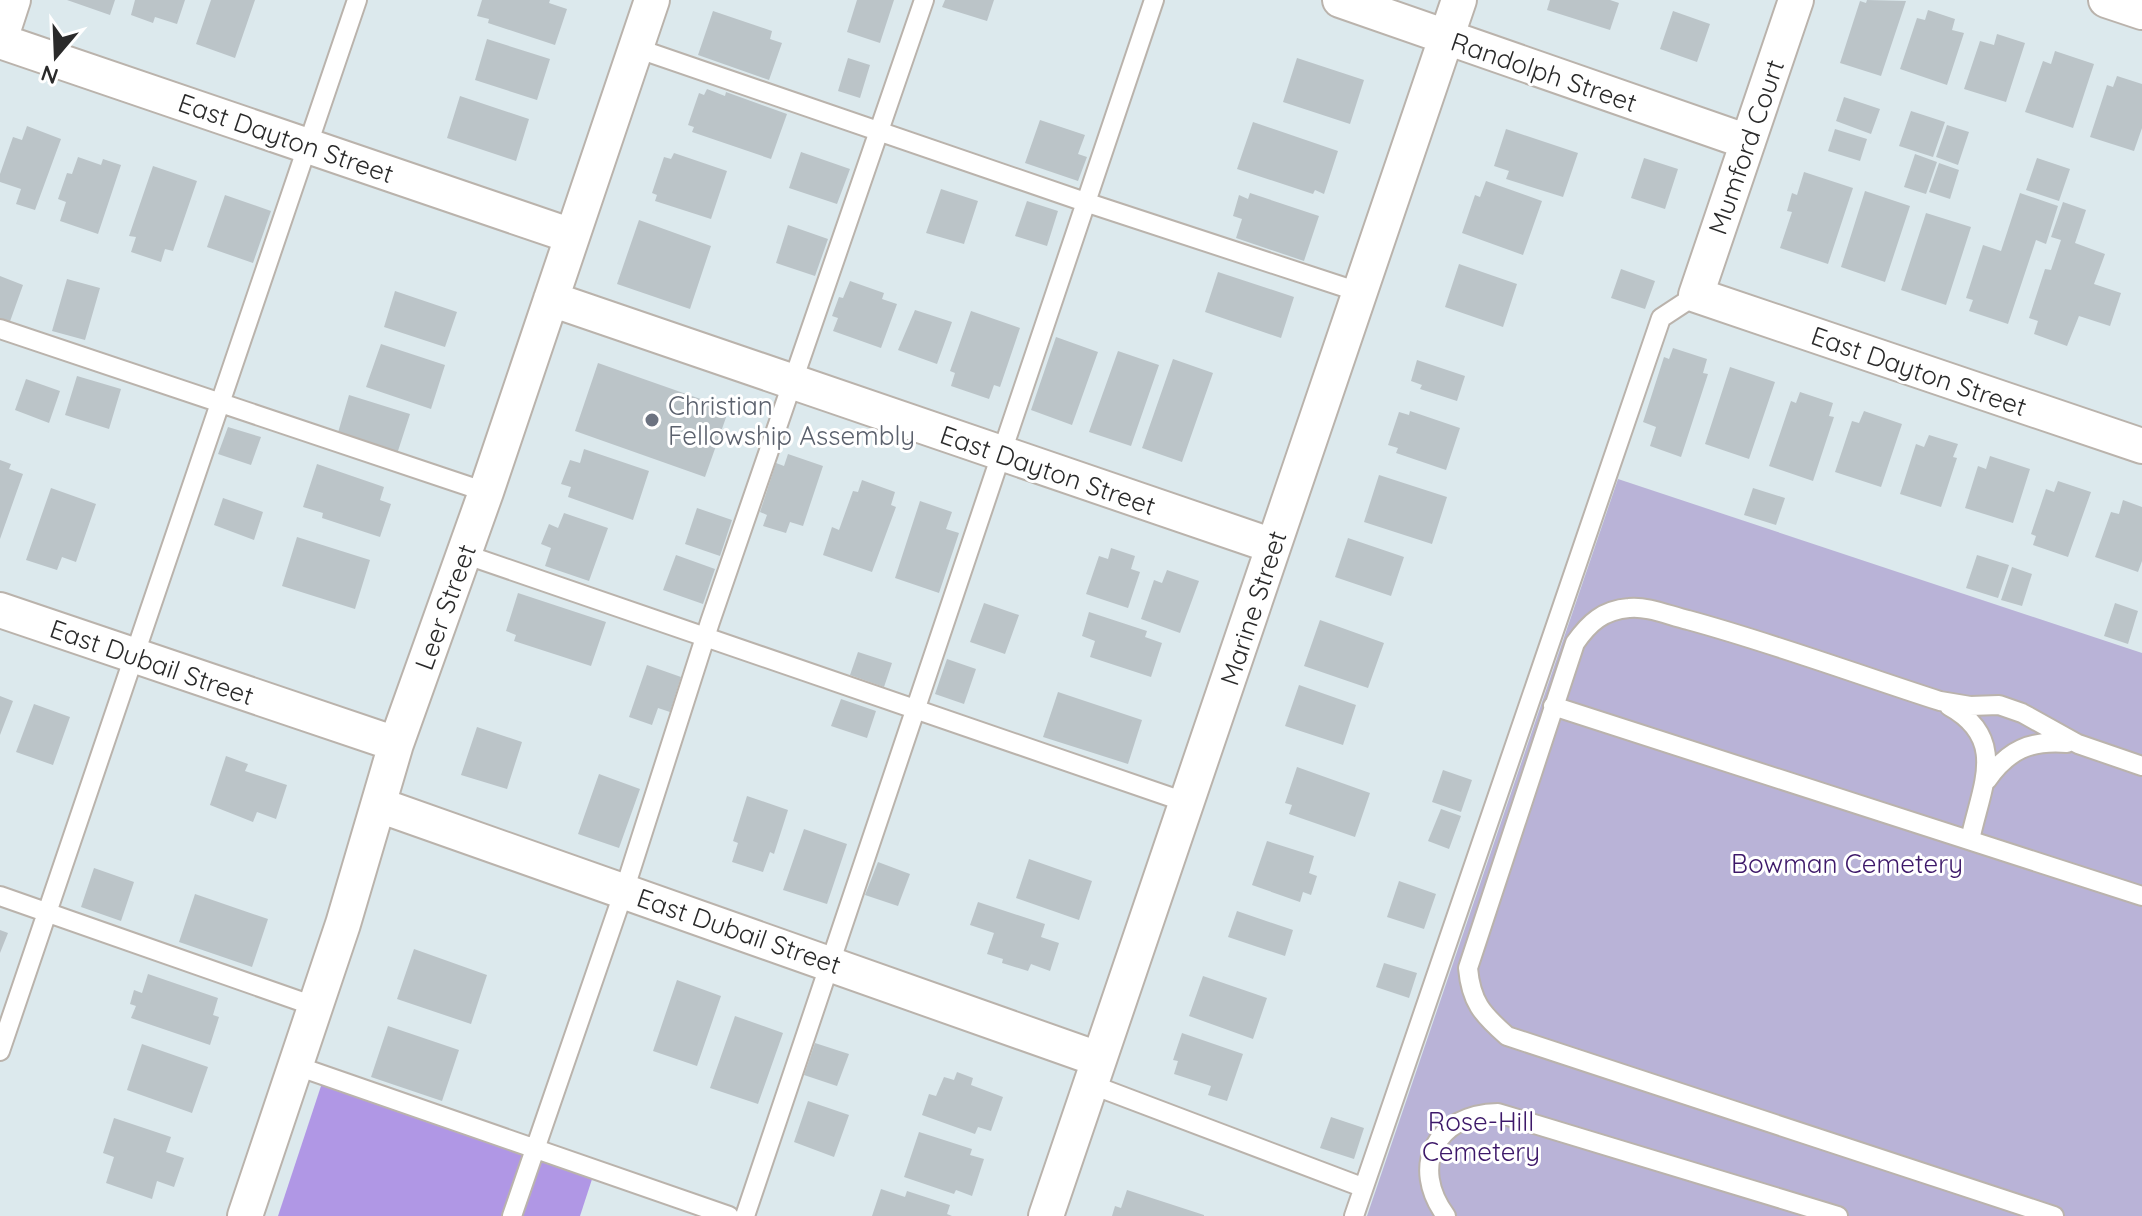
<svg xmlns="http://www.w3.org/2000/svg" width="2142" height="1216" font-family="Quicksand,sans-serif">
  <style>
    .green { fill: #b097e5 }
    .cemetery { fill: #b9b3d7 }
    .building { fill: #bbc4c8 }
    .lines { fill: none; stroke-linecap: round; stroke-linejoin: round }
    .service-casing { stroke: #bab3ac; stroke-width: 22 }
    .minor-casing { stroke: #bab3ac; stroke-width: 38 }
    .service { stroke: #fff; stroke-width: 18 }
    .minor { stroke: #fff; stroke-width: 34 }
    .worship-dot { fill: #6b7280; stroke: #fff; stroke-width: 3 }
    .labels { text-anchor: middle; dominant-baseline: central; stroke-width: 6; stroke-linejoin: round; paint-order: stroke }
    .street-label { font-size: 26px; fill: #2a2a2a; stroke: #fff }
    .worship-label { font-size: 26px; fill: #5b616d; stroke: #fff; text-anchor: start }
    .park-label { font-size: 26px; fill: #3d1869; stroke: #fff }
  </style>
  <rect width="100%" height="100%" fill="#dce9ed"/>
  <path class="green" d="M323,1080L595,1170L580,1216H278Z"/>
  <path class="cemetery" d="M1618,479L2142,653V1216H1367Z"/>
  <path class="building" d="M67,0H115L110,15Z
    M135,0H185L177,24L155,17L153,23L131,15Z
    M211,0H255L235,58L196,44Z
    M482,0H550L549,3L567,9L555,45L488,23L489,19L477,16Z
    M857,0H894L880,43L847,32Z
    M945,0H994L987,21L942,7Z
    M1550,0H1610L1619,3L1610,30L1547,10Z
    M1867,0L1906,1L1881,76L1840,63L1860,1L1866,3Z
    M1928,10L1955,19L1952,30L1964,33L1947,85L1900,69L1917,18L1925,20Z
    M713,11L772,31L770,39L782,43L769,80L698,55Z
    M1673,11L1710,24L1697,62L1660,49Z
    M1997,34L2025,43L2006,102L1964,89L1980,41L1994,45Z
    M487,39L550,59L537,100L475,80Z
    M2055,51L2094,64L2073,128L2025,112L2043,61L2051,64Z
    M848,58L870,65L860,98L838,91Z
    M1297,58L1364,80L1350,124L1283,102Z
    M2117,76L2142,84V128L2134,151L2090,137L2107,85L2113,87Z
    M707,89L725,96L726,92L787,114L771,159L692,132L694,127L688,125L699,93L704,95Z
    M460,96L529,119L516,161L447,138Z
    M1844,97L1880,109L1871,134L1836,121Z
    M1911,111L1945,122L1933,157L1899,146Z
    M1040,120L1085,135L1078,154L1087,157L1078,181L1025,163Z
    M1253,122L1338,151L1324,194L1315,190L1313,194L1237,169Z
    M1947,125L1969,132L1958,165L1936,157Z
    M27,126L61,139L35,210L16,204L21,189L0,182V174L13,137L22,140Z
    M1506,129L1578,153L1563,197L1506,179L1509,171L1494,166Z
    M1835,129L1867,139L1860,161L1828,151Z
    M801,152L850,169L837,204L789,188Z
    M674,153L727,171L711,219L655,201L657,195L652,193L664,157L671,159Z
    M1915,154L1937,162L1926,194L1904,187Z
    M78,157L101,165L103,159L121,165L98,234L60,221L66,202L58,199L67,173L72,174Z
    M1644,158L1678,169L1665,209L1631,198Z
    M2037,158L2070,169L2059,201L2026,190Z
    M1939,163L1959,170L1950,199L1929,192Z
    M153,166L197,181L173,251L165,249L161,262L131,252L136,237L129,236Z
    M1804,172L1853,188L1828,264L1780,248L1792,212L1787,211L1792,193L1797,195Z
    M1486,181L1542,201L1523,255L1462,233L1475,195L1480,197Z
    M941,189L978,201L964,244L926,233Z
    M1865,191L1910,206L1885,282L1841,267Z
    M1250,193L1319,216L1304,261L1236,238L1242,219L1233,216L1239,195L1248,199Z
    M2020,193L2058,206L2046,244L2036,240L2008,324L1969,311L1973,300L1966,298L1983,245L2001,251Z
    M225,195L271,211L253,263L207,247Z
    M1027,201L1058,211L1047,246L1015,236Z
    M2063,202L2086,210L2075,243L2105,254L2094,284L2121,293L2110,326L2079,316L2067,346L2034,334L2038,321L2029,318L2045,269L2051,270L2061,240L2051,237Z
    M1926,213L1971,227L1946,305L1901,290Z
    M639,220L711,246L690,309L617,284Z
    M788,225L828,239L815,276L776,263Z
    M1459,264L1517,284L1503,327L1445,307Z
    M1621,269L1655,281L1645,309L1611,298Z
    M1218,272L1294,297L1281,338L1205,312Z
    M0,276L23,285L8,327L0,324Z
    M67,279L100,288L85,340L52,331Z
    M850,281L884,293L882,299L897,304L881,348L833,331L838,318L832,316L839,297L843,298Z
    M395,291L457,312L445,347L384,327Z
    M915,310L952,322L937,364L898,350Z
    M971,311L1020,328L1000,387L994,385L989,399L951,386L955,373L950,371Z
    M1056,337L1098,352L1072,425L1031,410Z
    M381,344L445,365L431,409L366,387Z
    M1673,348L1707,359L1703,373L1708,374L1681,457L1650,446L1656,427L1643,422L1664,357L1669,359Z
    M1118,351L1159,365L1131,446L1089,432Z
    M1173,359L1213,373L1182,462L1142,448Z
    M1417,360L1465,376L1457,401L1420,389L1422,385L1411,381Z
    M598,363L729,409L705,477L575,431Z
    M1730,367L1775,382L1749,459L1705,444Z
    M77,376L121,389L109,429L65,415Z
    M26,379L60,391L49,423L15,410Z
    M1800,392L1833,403L1829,416L1834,417L1813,481L1769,466L1791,401L1796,403Z
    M349,395L410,414L397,454L337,436Z
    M1410,411L1460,428L1446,470L1396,453L1398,448L1388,445L1399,412L1409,415Z
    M1864,411L1902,424L1881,487L1835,472L1852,421L1859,423Z
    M228,427L261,437L251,465L218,454Z
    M1929,435L1958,444L1953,457L1957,458L1941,507L1900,494L1916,444L1924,447Z
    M584,449L649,471L633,520L568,497L571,487L561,484L570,460L580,463Z
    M788,454L823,466L803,526L790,522L786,533L763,526L767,515L760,512L776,463L784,466Z
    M1990,456L2030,469L2013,523L1965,508L1978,466L1986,469Z
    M0,460L11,464L9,469L23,474L0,539Z
    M317,464L384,487L380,500L391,504L380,537L322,518L323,513L303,507Z
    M1379,475L1447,497L1432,544L1364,522Z
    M862,480L895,492L891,505L896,507L872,572L823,555L832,527L839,530L853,491L858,492Z
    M2058,481L2091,492L2068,557L2033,545L2036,536L2031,534L2046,489L2054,492Z
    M51,488L96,504L76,562L62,557L57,570L26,560Z
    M1753,488L1785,498L1776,525L1744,515Z
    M223,498L263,512L254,540L214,525Z
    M2123,500L2142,507V561L2138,572L2095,557L2111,512L2119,514Z
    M920,501L952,512L946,529L959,533L939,593L895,578Z
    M697,508L732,520L720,556L685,544Z
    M564,513L608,528L589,581L545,566L551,548L541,544L549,524L558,528Z
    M297,537L370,560L355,609L282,586Z
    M1348,538L1404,557L1391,596L1335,577Z
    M1111,548L1135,556L1131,569L1140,572L1128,608L1086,594L1099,556L1108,559Z
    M676,555L715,569L703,604L663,590Z
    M1977,555L2009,565L1998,598L1966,588Z
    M2012,567L2032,574L2022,606L2001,600Z
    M1167,570L1199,581L1180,633L1141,619L1154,580L1162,583Z
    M518,593L606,622L591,666L514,641L516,635L506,631Z
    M984,603L1019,615L1005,654L970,642Z
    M2115,603L2138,611L2128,644L2104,636Z
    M1089,612L1147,631L1145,637L1162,643L1151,677L1090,657L1095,641L1082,636Z
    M1320,620L1384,643L1368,688L1304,666Z
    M858,652L892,663L884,687L850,675Z
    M947,659L976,669L964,704L935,694Z
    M647,665L681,677L670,712L658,708L652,725L629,717Z
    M1299,685L1356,705L1343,745L1285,726Z
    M1058,692L1142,720L1128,764L1043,737Z
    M0,696L13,701L0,735Z
    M841,699L876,711L867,738L831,726Z
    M34,704L70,717L53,765L16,752Z
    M477,727L522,742L507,789L461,775Z
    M226,756L248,764L245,771L287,785L276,819L257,812L253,822L210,805Z
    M1297,767L1370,793L1355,837L1289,814L1292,805L1285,803Z
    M1443,770L1472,780L1461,812L1432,802Z
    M599,774L640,789L619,848L578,834Z
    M747,796L788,810L774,854L770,852L763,872L732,862L738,843L733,841Z
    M1441,809L1461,816L1449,849L1428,841Z
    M804,829L847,844L827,904L783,890Z
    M1267,841L1314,856L1309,873L1317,876L1311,895L1303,892L1300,902L1252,885Z
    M1029,859L1092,881L1079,920L1016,898Z
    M878,862L910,874L898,906L865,895Z
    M94,868L134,882L121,921L81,907Z
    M1399,881L1436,894L1424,929L1387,917Z
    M195,894L268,919L252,967L179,942Z
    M978,902L1045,924L1041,937L1059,943L1050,971L1031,964L1028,971L1002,963L1003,959L987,954L994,933L970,925Z
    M1237,911L1293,930L1285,956L1228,937Z
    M0,930L8,933L0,953Z
    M414,949L487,975L471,1024L397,999Z
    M1384,963L1417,973L1409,998L1376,987Z
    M148,974L218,998L213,1015L219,1017L210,1045L131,1018L136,1006L130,1004L134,990L142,993Z
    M1203,976L1267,998L1253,1039L1189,1016Z
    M677,980L721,996L697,1066L653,1051Z
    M735,1016L783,1033L758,1104L710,1088Z
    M388,1026L459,1050L442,1101L371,1077Z
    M1182,1033L1243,1054L1227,1101L1208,1095L1211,1086L1174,1074L1178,1061L1173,1060Z
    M815,1043L849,1054L837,1086L804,1075Z
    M142,1044L208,1067L192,1113L127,1090Z
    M957,1072L973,1078L971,1085L1003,1097L991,1131L978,1127L975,1134L922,1115L929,1094L936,1096L944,1077L954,1080Z
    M808,1101L849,1115L834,1157L794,1142Z
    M1331,1117L1364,1128L1354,1159L1320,1148Z
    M114,1118L171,1137L166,1152L184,1158L174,1187L157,1181L152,1199L106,1183L114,1157L103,1153Z
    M919,1132L972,1149L970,1155L984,1159L972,1196L956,1190L954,1194L904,1177Z
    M881,1189L905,1197L907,1191L950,1205L947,1214L952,1216H872Z
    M1127,1190L1204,1215V1216H1112L1115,1206L1121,1208Z"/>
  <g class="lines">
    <defs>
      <path id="service" d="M636,48L1085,202L1359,292
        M0,329L486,492
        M464,554L1188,803
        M1553,706L2142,896
        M1949,706C2009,739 1981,787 1970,840
        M1987,780C2008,750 2030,740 2067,743
        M0,896L314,1006
        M0,1051L357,0
        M294,1065L729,1216
        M1090,1084L1362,1187
        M512,1216L624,891L710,622L924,0
        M745,1216L1154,0
        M1354,1216L1661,318L1696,295
        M1446,1216C1409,1166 1436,1114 1498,1113L1838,1216
        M2054,1216L1507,1036C1482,1014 1471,1002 1468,968L1575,643C1589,623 1603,610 1629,608C1648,606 1670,616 1688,620C1773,643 1856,674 1940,701L1970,706L1999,705L2022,713L2078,744L2142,766"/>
      <path id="minor" d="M1340,0L1748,142
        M1796,0L1696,295L2142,446
        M2106,0L2142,12
        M0,40L13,0
        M0,41L572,236
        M551,299L1273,546
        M0,610L396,744
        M379,805L1098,1059
        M245,1216L343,924L396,744L486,492L652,0
        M1046,1216L1459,0"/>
    </defs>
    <use href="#service" class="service-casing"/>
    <use href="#minor" class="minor-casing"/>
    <use href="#service" class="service"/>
    <use href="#minor" class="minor"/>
  </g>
  <circle class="worship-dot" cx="652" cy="420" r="8"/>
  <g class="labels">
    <g class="street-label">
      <text transform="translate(1544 72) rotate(19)">Randolph Street</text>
      <text transform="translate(286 138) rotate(19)">East Dayton Street</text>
      <text transform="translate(1746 147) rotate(-71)">Mumford Court</text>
      <text transform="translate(1919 371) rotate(19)">East Dayton Street</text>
      <text transform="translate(1048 470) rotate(19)">East Dayton Street</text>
      <text transform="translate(445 607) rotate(-70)">Leer Street</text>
      <text transform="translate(1253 608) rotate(-72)">Marine Street</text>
      <text transform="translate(152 662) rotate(19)">East Dubail Street</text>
      <text transform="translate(739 931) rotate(19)">East Dubail Street</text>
    </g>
    <g class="worship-label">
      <text x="668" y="405">Christian<tspan x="668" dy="30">Fellowship Assembly</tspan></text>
    </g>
    <g class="park-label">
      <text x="1847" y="863">Bowman Cemetery</text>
      <text x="1481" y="1121">Rose-Hill<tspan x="1481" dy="30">Cemetery</tspan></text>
    </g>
  </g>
  <g transform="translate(56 56) rotate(199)" stroke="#ffffff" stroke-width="6" paint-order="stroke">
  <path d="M0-6L14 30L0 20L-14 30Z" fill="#2a2a2a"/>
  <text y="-12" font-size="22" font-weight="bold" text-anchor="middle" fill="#2a2a2a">N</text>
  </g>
</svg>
